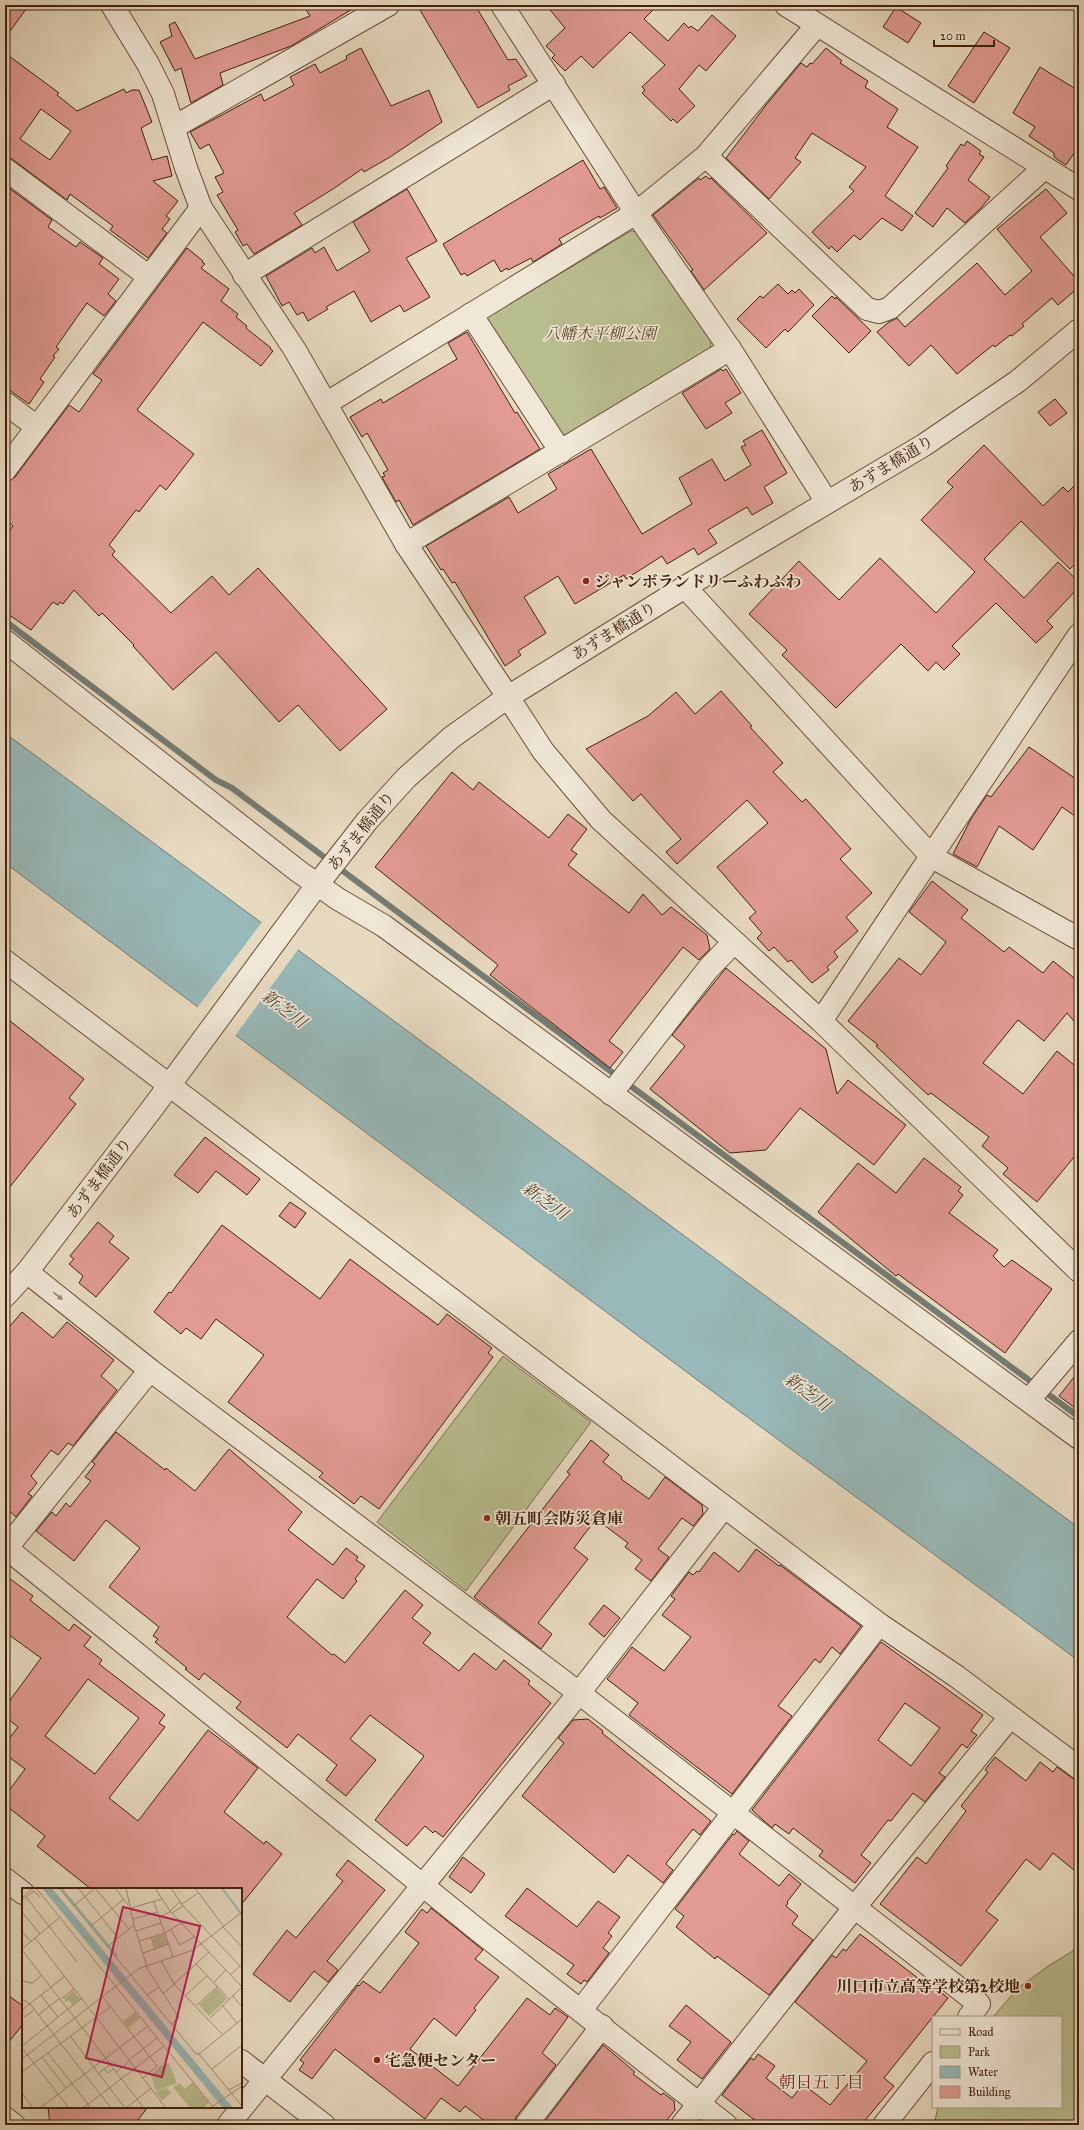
<svg xmlns="http://www.w3.org/2000/svg" width="1084" height="2130" font-family="'IM FELL Great Primer','Noto Serif JP',serif">
  <style>
    .green { fill: #b9be90; stroke: #7d704e }
    .water { fill: #98b9b9; stroke: #757c74 }
    .pier { fill: #e8dac0 }
    .lines { fill: none; stroke-linecap: round; stroke-linejoin: round }
    .stream { stroke: #757c74; stroke-width: 6 }
    .building { fill: #e29b94; stroke: #41210c; fill-rule: evenodd }
    .minor-casing { stroke: #6b4f39; stroke-width: 24 }
    .tertiary-casing { stroke: #6b4f39; stroke-width: 24 }
    .minor { stroke: #f0e7d6; stroke-width: 22 }
    .tertiary { stroke: #f0e7d6; stroke-width: 22 }
    .oneway { fill: #988471 }
    .poi-dot { fill: #8f2418; stroke: #f0e7d6; stroke-width: 1.5 }
    .labels { text-anchor: middle; dominant-baseline: central; stroke-width: 3.5; stroke-linejoin: round; paint-order: stroke }
    .park-label { font-size: 16px; font-style: italic; fill: #5f482d; stroke: #f0e7d6 }
    .street-label { font-size: 16px; fill: #41210c; stroke: #f0e7d6 }
    .poi-label { font-size: 16px; font-weight: bold; fill: #41210c; stroke: #f0e7d6; text-anchor: start }
    .water-label { font-size: 17px; font-style: italic; fill: #574737; stroke: #f0e7d6 }
    .neighbourhood-label { font-size: 17px; fill: #7a1f14; stroke: #f0e7d6 }
    .inset-river { fill: none; stroke: #98b9b9; stroke-width: 2 }
    .inset-road { fill: none; stroke: #a59078; stroke-width: 1 }
    .view { fill: #c2185b; fill-opacity: 0.15; stroke: #c2185b; stroke-width: 2 }
    .inset-edge { fill: none; stroke: #41210c; stroke-width: 2 }
  </style>
  <rect width="100%" height="100%" fill="#e8dac0"/>
  <filter id="stains"><feTurbulence type="fractalNoise" baseFrequency=".005" numOctaves="4"/><feColorMatrix values="0 0 0 0 .2 0 0 0 0 .09 0 0 0 0 .02 0 0 0 .5 -.17"/></filter>
  <radialGradient id="worn" r=".72"><stop offset=".6" stop-color="#630" stop-opacity="0"/><stop offset="1" stop-color="#630" stop-opacity=".3"/></radialGradient>
  <path class="green" d="M631,231L639,232L711,341L710,350L568,436L560,435L485,324L488,317Z
    M503,1356L591,1422L466,1591L377,1522Z
    M1079,1947V2125H934L938,2107H1061V2017H993L1018,1988L1050,1965Z"/>
  <path class="water" d="M5,733L1079,1528V1661L712,1391L5,863Z"/>
  <path class="pier" d="M263,921L299,948L235,1036L197,1008Z"/>
  <g class="lines">
    <path class="stream" d="M5,621L216,780L232,788L613,1073L1079,1417"/>
  </g>
  <path class="building" d="M5,5H29L5,38Z
    M303,5H359L291,46L220,73L223,85L191,103L181,68L175,71L160,42L172,36L169,25L175,22L195,59L310,16Z
    M417,5H475L508,60L516,59L527,76L508,86L510,90L478,108Z
    M546,5H658L644,19L668,41L684,23L689,28L691,26L698,31L712,15L736,36L706,71L699,65L679,89L695,106L677,123L673,119L671,121L642,93L645,90L642,87L665,65L630,32L593,68L581,56L565,71L552,58L555,55L546,46L565,28Z
    M896,7L921,23L908,43L883,27Z
    M984,32L1010,48L974,103L948,86Z
    M361,48L391,106L429,90L442,122L390,157L364,172L362,169L333,189L294,213L302,225L254,254L247,244L243,246L235,232L238,230L217,195L223,192L215,177L224,173L209,144L200,149L190,132L261,94L264,101L294,85L290,77L315,64L320,73L347,59L346,56Z
    M826,48L842,61L840,63L868,81L865,87L898,109L887,127L918,147L885,196L913,216L902,231L882,218L860,240L854,235L837,252L831,246L829,249L812,232L854,191L849,187L866,167L812,133L795,158L801,162L769,199L726,158L766,105L801,63L807,67L810,63L812,64Z
    M5,53L59,93L57,95L77,111L124,89L126,93L132,90H139L152,122L141,128L152,160L167,156L172,176L153,181L178,201L166,216L170,219L162,229L167,233L148,258L110,230L113,226L70,194L67,200L12,159L5,157ZM41,109L71,131L50,160L20,139Z
    M1040,67L1079,91V146L1066,165L1054,157V153L1029,136L1035,127L1013,113Z
    M967,141L981,151L979,154L984,157L968,180L990,197L981,208L965,223L947,208L933,227L915,213L948,168L946,166L961,144L964,146Z
    M583,160L600,189L604,187L617,208L600,218L599,216L559,239L562,244L533,262L531,258L508,270L507,268L501,272L494,260L467,276L465,273L461,275L443,244Z
    M706,176L709,179L711,178L767,233L704,290L691,271L693,270L653,215L699,178L700,180Z
    M5,185L52,220L48,227L76,247L80,242L103,258L99,264L119,279L108,294L116,301L104,316L87,303L56,347L59,349L53,356L55,357L40,379L44,382L29,404L5,387Z
    M407,189L437,241L406,258L430,297L404,312L400,305L371,322L354,291L326,307L328,309L308,321L303,312L297,315L289,302L282,306L266,276L312,248L315,253L324,247L337,271L370,251L353,222Z
    M1046,189L1067,213L1040,237L1079,282V287L1058,305L1052,298L1022,324L1024,326L1012,336L1010,335L995,347L993,345L957,374L931,345L909,366L877,332L889,322L897,318L905,327L977,263L1005,295L1032,271L997,229Z
    M187,248L203,261L202,262L205,264L201,268L229,289L221,301L238,314L236,317L247,326L246,328L271,348L270,349L273,351L261,366L203,322L137,410L194,454L166,490L160,485L139,512L136,510L109,545L115,551L112,555L171,613L212,576L229,595L258,568L387,709L340,751L298,705L279,722L216,652L173,690L133,646L134,645L102,613L99,616L74,590L63,604L60,602L58,605L53,602L31,630L5,612V536L13,526L5,519V482L15,477L69,405L79,412L102,380L93,374Z
    M778,284L788,294L792,290L795,293L799,289L814,305L788,332L785,329L766,348L737,319L760,296L763,298Z
    M832,296L835,299L836,297L871,331L849,353L812,316Z
    M467,332L515,413L517,412L540,449L413,525L399,500L396,502L382,477L385,476L383,473L388,470L367,433L362,437L350,417L381,399L383,403L457,359L448,343Z
    M721,369L723,371L726,369L741,393L725,403L732,413L706,429L682,393Z
    M1055,399L1067,413L1050,426L1038,412Z
    M762,430L787,473L764,487L773,503L752,515L747,507L708,530L717,543L698,555L694,548L667,564L662,556L626,579L624,575L575,604L558,576L524,597L546,633L518,651L521,655L505,666L455,582L452,583L443,569L441,570L426,546L509,497L518,513L557,489L548,474L591,449L642,534L692,504L679,478L712,459L725,481L751,465L741,447L746,445L743,441Z
    M984,445L1043,506L1063,487L1068,492L1079,481V560L1070,569L1021,521L984,559L1024,598L1058,562L1079,582V587L1047,621L1053,627L1036,643L996,603L952,646L960,654L944,670L936,662L928,671L901,644L836,708L782,655L787,650L749,614L799,561L839,600L880,558L936,613L975,572L921,520L953,487L947,482Z
    M721,691L752,726L750,727L783,763L773,772L802,802L806,799L851,849L840,859L872,893L846,917L858,931L834,952L838,957L827,967L829,970L812,983L791,960L788,962L774,947L769,951L757,938L762,933L749,918L756,912L717,867L768,823L747,800L677,864L666,852L681,839L641,794L633,801L586,749L648,716L676,692L695,714Z
    M1029,747L1079,781V819L1062,807L1033,850L999,826L977,867L953,854L972,817L987,795L991,797Z
    M452,772L473,790L479,782L549,838L568,814L587,829L571,850L577,854L568,865L629,913L643,894L662,915L671,907L707,935L710,949L699,960L683,947L609,1041L623,1052L610,1068L490,975L498,965L375,867Z
    M932,881L968,910L961,918L1004,952L1009,947L1043,973L1053,961L1079,982V1027L1067,1013L1044,1041L1018,1020L983,1063L1023,1094L1057,1051L1079,1069V1151L1037,1202L1003,1174L1008,1168L982,1146L989,1137L931,1093L928,1095L876,1046L878,1045L848,1021L899,958L921,975L946,942L909,912Z
    M726,968L826,1049L837,1094L848,1080L906,1125L874,1165L800,1108L766,1150L730,1153L650,1089L685,1046L672,1035Z
    M5,1017L84,1079L69,1098L76,1104L5,1193Z
    M205,1137L260,1179L247,1195L216,1171L198,1193L174,1175Z
    M924,1158L961,1187L958,1191L963,1195L949,1213L998,1250L993,1256L1004,1267L1012,1260L1052,1289L1005,1353L898,1274L896,1276L818,1212L858,1163L896,1193Z
    M290,1202L306,1213L295,1228L279,1216Z
    M98,1222L114,1236L109,1242L129,1258L96,1297L79,1283L83,1276L69,1264L74,1259L70,1256Z
    M222,1225L320,1299L350,1259L438,1325L447,1314L492,1348L488,1353L493,1357L379,1509L361,1496L354,1504L319,1477L323,1473L228,1402L264,1355L216,1319L201,1339L186,1328L181,1334L154,1312L169,1292L171,1293Z
    M22,1312L53,1338L67,1322L114,1360L101,1376L117,1390L73,1446L68,1443L58,1455L51,1450L31,1476L37,1483L28,1494L32,1496L16,1517L5,1507V1332Z
    M1079,1371V1411L1059,1396Z
    M116,1432L165,1470L166,1468L195,1491L229,1449L302,1512L288,1530L333,1565L346,1548L358,1557L356,1560L365,1566L355,1579L357,1581L343,1599L317,1579L287,1617L332,1655L334,1654L345,1663L405,1590L423,1605L412,1618L431,1633L423,1643L459,1671L474,1653L496,1670L504,1660L530,1681L528,1684L551,1703L443,1837L435,1831L433,1833L425,1826L407,1846L375,1820L424,1756L370,1715L350,1739L376,1760L346,1796L326,1780L337,1765L298,1734L287,1748L236,1708L241,1702L204,1673L199,1680L185,1669L187,1668L155,1642L158,1639L153,1636L159,1627L109,1587L140,1548L106,1520L74,1561L36,1531L52,1512L56,1516L66,1503L70,1507L91,1481L85,1477L95,1464L92,1462Z
    M591,1440L609,1455L603,1462L622,1477L621,1479L649,1499L665,1477L702,1505L703,1514L693,1526L682,1518L658,1549L669,1557L651,1581L635,1569L642,1560L625,1547L628,1543L596,1519L574,1548L588,1559L538,1623L552,1634L541,1649L474,1597L570,1474L567,1472Z
    M756,1549L779,1566L780,1565L861,1626L840,1654L832,1647L820,1663L815,1659L778,1706L792,1716L732,1794L629,1715L638,1703L607,1679L632,1647L664,1671L691,1637L662,1615L675,1599L671,1596L689,1572L693,1575L697,1571L699,1572L714,1552L739,1572Z
    M5,1575L33,1596L30,1600L69,1631L74,1624L91,1637L84,1646L102,1660L99,1664L165,1715L159,1723L165,1727L109,1798L138,1821L208,1730L258,1768L224,1812L264,1844L266,1841L282,1854L241,1905V1889H91L37,1846L45,1836L5,1805V1796L25,1769L5,1754V1744L18,1727L5,1717V1707L41,1658L5,1632ZM88,1679L139,1718L95,1774L45,1736Z
    M604,1605L620,1618L604,1637L589,1624Z
    M881,1642L983,1715L971,1731L977,1735L967,1748L962,1744L939,1773L945,1777L925,1802L913,1793L891,1821L888,1820L861,1855L871,1863L855,1883L819,1856L823,1851L793,1828L789,1834L775,1824L772,1828L752,1810ZM905,1703L940,1728L911,1766L878,1740Z
    M588,1719L603,1731L602,1733L711,1821L700,1835L693,1829L667,1862L666,1864L673,1870L663,1883L628,1855L614,1873L522,1796L564,1743L558,1738L573,1720Z
    M995,1757L1026,1781L1040,1762L1053,1772L1057,1767L1079,1783V1874L1053,1853L1040,1870L1026,1859L986,1911L998,1920L961,1966L880,1904L917,1857L926,1864L966,1811L961,1806L988,1772L985,1770Z
    M737,1831L749,1841L739,1854L779,1886L789,1874L801,1884L787,1902L788,1903L786,1906L798,1916L792,1924L813,1940L769,1995L717,1956L715,1959L676,1927L684,1916L675,1909L733,1834L734,1835Z
    M463,1857L485,1874L471,1893L449,1877Z
    M348,1860L385,1890L327,1961L338,1970L328,1982L314,1971L290,2002L253,1974L287,1930L296,1938L343,1881L336,1875Z
    M527,1888L577,1927L598,1901L620,1917L608,1933L612,1936L603,1948L609,1953L587,1982L584,1980L581,1984L567,1974L574,1965L505,1916Z
    M431,1908L483,1950L475,1959L499,1977L474,2008L476,2010L456,2036L434,2018L410,2049L458,2086L527,1998L550,2015L555,2008L568,2017L542,2053L556,2065L516,2117L514,2125H490L465,2106L460,2112L441,2098L425,2119L335,2049L312,2079L299,2070L304,2063L300,2060L358,1985L359,1986L363,1981L380,1993L419,1943L405,1932L422,1909L427,1913Z
    M860,1934L927,1985L929,1983L948,1998L884,2078L894,2086L861,2125H761L722,2095L751,2058L754,2060L758,2054L775,2066L766,2078L792,2098L803,2084L830,2105L867,2061L795,2002L832,1955L836,1958L843,1949L846,1951Z
    M5,1993L23,2006V2024L5,2047Z
    M686,2005L731,2042L702,2079L677,2060L691,2042L669,2026Z
    M603,2045L635,2072L633,2074L661,2095L663,2093L674,2101L675,2110L663,2125H542Z
    M48,2107H148L134,2125H50Z"/>
  <g class="lines">
    <defs>
      <path id="minor" d="M786,5L1079,189
        M174,127L388,5
        M706,156L867,309L879,312L890,308L1044,168
        M5,169L148,276
        M244,275L554,84
        M471,314L561,452
        M5,403L37,427
        M5,470L201,208
        M406,544L730,349
        M685,587L932,857L1079,939
        M5,641L298,871L338,899L384,926L1079,1438
        M508,697L543,751L601,820L821,1021L1079,1271
        M821,1021L1079,635
        M169,1085L879,1624L956,1676L1079,1768
        M611,1094L708,969L734,942
        M27,1272L150,1370L579,1693L979,2004L969,2017
        M1029,1400L1079,1341
        M5,1550L150,1370
        M581,2010L879,1624
        M5,2118L14,2125
        M228,2125L579,1693L724,1507
        M526,2125L602,2026
        M682,2125L854,1908L1010,1717
        M884,2125L933,2063"/>
      <path id="tertiary" d="M112,5L148,64L163,94L186,168L201,208L295,350L406,544L508,697
        M502,5L636,213L730,349L827,502
        M327,403L636,213L706,156L817,25
        M5,961L169,1085
        M5,1296L27,1272L154,1106L317,885L367,821L406,778L452,737L508,697L685,587L924,445L1018,381L1079,330
        M5,1547L479,1931L726,2125
        M5,1879L23,1893
        M241,2061L324,2125"/>
    </defs>
    <use href="#minor" class="minor-casing"/>
    <use href="#tertiary" class="tertiary-casing"/>
    <use href="#minor" class="minor"/>
    <use href="#tertiary" class="tertiary"/>
  </g>
  <defs><path id="oneway-solid" d="M-6-.8H1V-3.2L6.5 0L1 3.2V.8H-6Z"/></defs>
  <use class="oneway" href="#oneway-solid" transform="translate(58 1296) rotate(39)"/>
  <g class="poi-dot">
    <circle cx="586" cy="581" r="4"/>
    <circle cx="487" cy="1518" r="4"/>
    <circle cx="1028" cy="1986" r="4"/>
    <circle cx="377" cy="2060" r="4"/>
  </g>
  <g class="labels">
    <g class="park-label">
      <text x="600" y="333">八幡木平柳公園</text>
    </g>
    <g class="street-label">
      <text transform="translate(891 464) rotate(-31)">あずま橋通り</text>
      <text transform="translate(614 631) rotate(-32)">あずま橋通り</text>
      <text transform="translate(361 831) rotate(-51)">あずま橋通り</text>
      <text transform="translate(99 1178) rotate(-53)">あずま橋通り</text>
    </g>
    <g class="poi-label">
      <text x="594" y="581">ジャンボランドリーふわふわ</text>
      <text x="495" y="1518">朝五町会防災倉庫</text>
      <text x="1020" y="1986" text-anchor="end">川口市立高等学校第2校地</text>
      <text x="385" y="2060">宅急便センター</text>
    </g>
    <g class="water-label">
      <text transform="translate(284 1009) rotate(37)">新芝川</text>
      <text transform="translate(545 1201) rotate(36)">新芝川</text>
      <text transform="translate(807 1392) rotate(36)">新芝川</text>
    </g>
    <g class="neighbourhood-label">
      <text x="821" y="2082">朝日五丁目</text>
    </g>
  </g>
  <g transform="translate(22 1888)">
    <rect width="220" height="220" fill="#e8dac0"/>
    <path d="M142,46L146,56L134,60L130,50ZM195,100L205,111L187,128L177,117ZM51,103L58,111L50,117L47,112L44,114L42,111ZM113,124L118,130L106,140L101,133ZM147,175L155,195L134,203L129,187L138,178ZM171,194L187,215L181,220H168L151,199L158,195L163,201ZM145,200L149,205L140,212L133,204Z" fill="#b9be90"/>
    <path d="M20,0H30L211,220H201Z" fill="#98b9b9"/>
    <path class="inset-river" d="M39,0L95,68M200,0L220,27"/>
    <path class="inset-road" d="M14,0L192,220M37,0L174,166H177L220,218M56,0L96,50M73,0L107,41M93,0L106,17M104,0L112,37L126,82L157,130L149,136M133,0L148,23L220,99M149,0L161,18L220,80M173,0L202,39M4,9L55,74M0,10L11,0M0,12L12,3L18,9M132,14L151,69M160,16L176,5M52,18L73,0M109,20L140,11M148,23L158,14M0,24L18,46M150,25L161,18M137,29L148,24M111,31L135,24M69,38L102,11M201,39L220,59M149,42L158,57L172,49M0,43L9,54M114,43L139,35M129,49L133,61M13,50L144,220M117,53L143,45L159,35M85,59L112,37M0,61L37,30M0,62L122,220M121,65L147,56M139,73L152,96L201,147M174,76L207,111M0,78V111M208,87L218,78M1,93L10,95L20,87M191,95L204,82M141,106L187,64M19,107L36,129M125,107L137,99M164,107L185,88M210,107L220,119M81,109L135,178L121,190M0,111L8,116L89,220M39,111L52,101M175,117L195,99M200,117L215,135M0,122L43,88M16,127L38,110M2,129L12,122M188,130L220,99M48,148L103,220M0,158L60,110M0,160L47,220M26,165L69,220M177,166L220,131M20,169L44,200M0,171L116,81L171,62L220,24M107,172L135,150M82,181L86,185L91,181M190,181L220,157M0,184L88,119M94,184L108,173M77,185L88,177M207,202L220,195M0,205L11,220M18,220L126,138M61,220L142,158M104,220L129,200M188,220L220,198"/>
    <path class="view" d="M101,19L178,38L140,189L64,170Z"/>
    <rect width="220" height="220" class="inset-edge"/>
  </g>
  <rect width="1084" height="2130" fill="none" stroke="#e8dac0" stroke-width="20"/>
  <rect x="6" y="6" width="1072" height="2118" fill="none" stroke="#41210c" stroke-width="2"/>
  <rect x="10" y="10" width="1064" height="2110" fill="none" stroke="#41210c"/>
  <rect x="932" y="2016" width="130" height="92" fill="#f0e7d6" stroke="#aa9885"/>
  <rect x="940" y="2029" width="20" height="6" fill="#f0e7d6" stroke="#aa9885"/>
  <text x="968" y="2036" font-size="12" fill="#41210c">Road</text>
  <rect x="940" y="2046" width="20" height="12" fill="#b9be90" stroke="#aa9885"/>
  <text x="968" y="2056" font-size="12" fill="#41210c">Park</text>
  <rect x="940" y="2066" width="20" height="12" fill="#98b9b9" stroke="#aa9885"/>
  <text x="968" y="2076" font-size="12" fill="#41210c">Water</text>
  <rect x="940" y="2086" width="20" height="12" fill="#e29b94" stroke="#aa9885"/>
  <text x="968" y="2096" font-size="12" fill="#41210c">Building</text>
  <path d="M934 40v6h60v-6" fill="none" stroke="#41210c" stroke-width="2"/>
  <text x="940" y="40" font-size="12" fill="#41210c" stroke="#f0e7d6" stroke-width="3" paint-order="stroke">20 m</text>
  <rect width="100%" height="100%" filter="url(#stains)"/>
  <rect width="100%" height="100%" fill="url(#worn)"/>
</svg>
